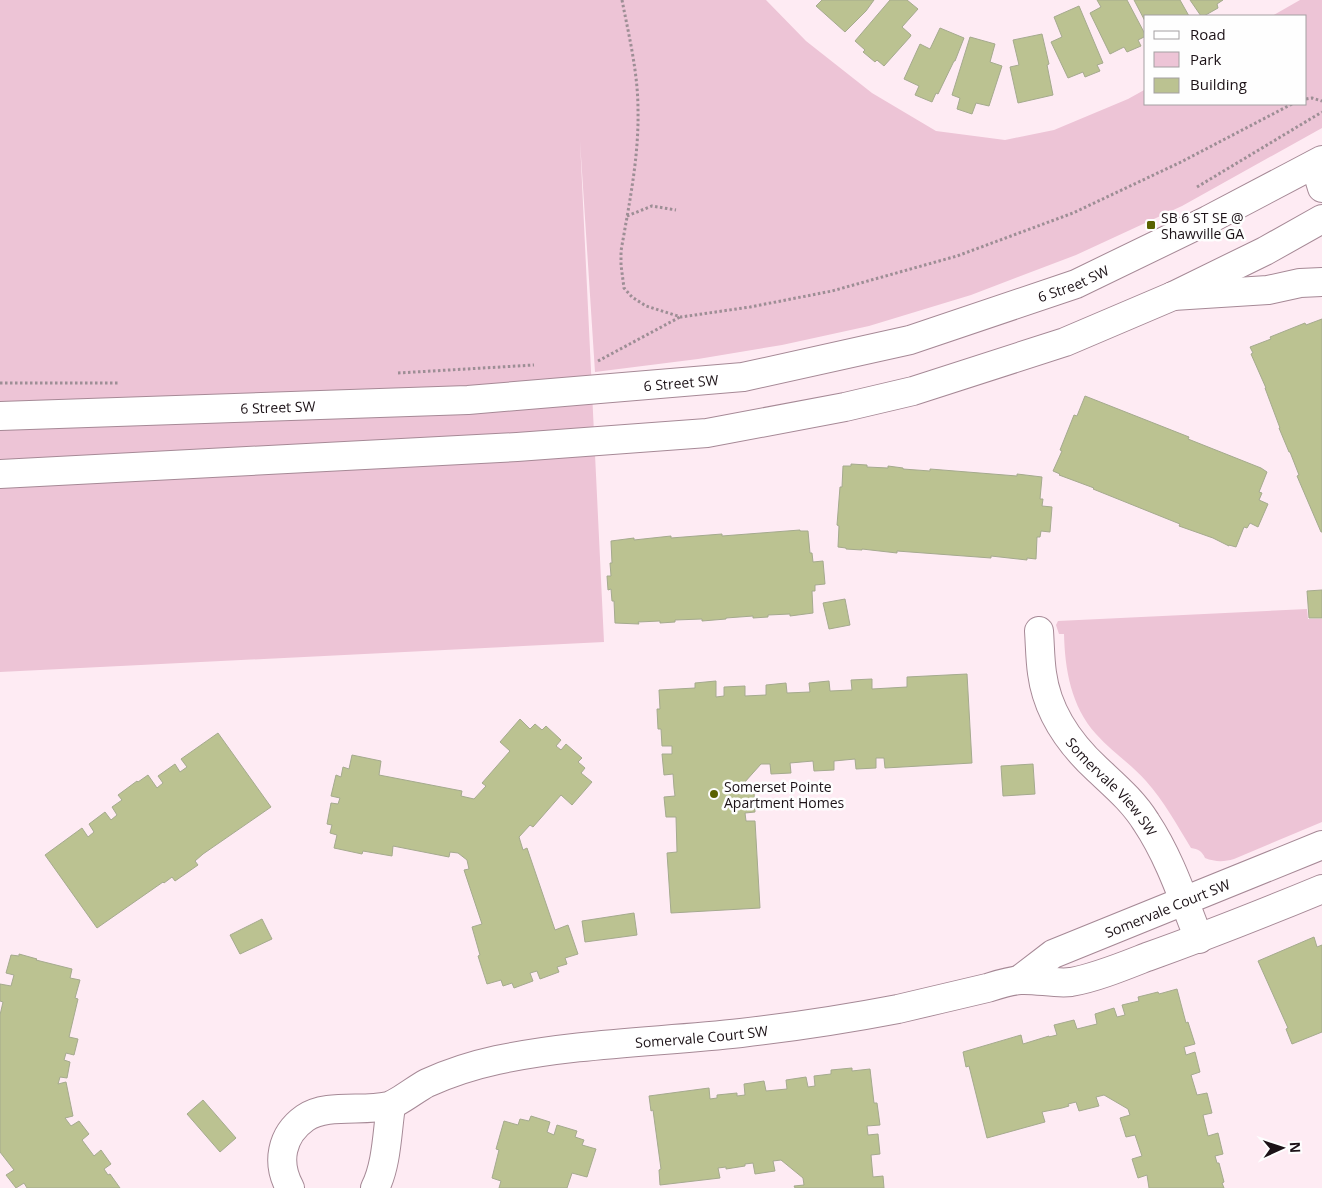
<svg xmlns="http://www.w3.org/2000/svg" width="1322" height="1188" font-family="'Open Sans',sans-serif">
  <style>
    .green { fill: #edc4d6 }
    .building { fill: #bbc291; stroke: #a5aa8e }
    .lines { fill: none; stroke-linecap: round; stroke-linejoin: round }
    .minor-casing { stroke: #a68996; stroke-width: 30 }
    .tertiary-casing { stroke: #a68996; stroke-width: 30 }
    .secondary-casing { stroke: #a68996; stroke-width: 30 }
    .path { stroke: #9d8e95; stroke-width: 3; stroke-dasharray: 2.5 2.5; stroke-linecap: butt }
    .minor { stroke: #fff; stroke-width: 28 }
    .tertiary { stroke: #fff; stroke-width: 28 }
    .secondary { stroke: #fff; stroke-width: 28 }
    .poi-dot { fill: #5a6200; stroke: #fefefe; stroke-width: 2 }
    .labels { text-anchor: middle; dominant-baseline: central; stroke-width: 5; stroke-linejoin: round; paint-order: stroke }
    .poi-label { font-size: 14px; fill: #1c1217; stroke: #fefefe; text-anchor: start }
    .street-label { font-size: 14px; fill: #1c1217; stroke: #fefefe }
  </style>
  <rect width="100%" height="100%" fill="#feebf3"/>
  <path class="green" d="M0,0H766L806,41L872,93L936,131L1005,140L1054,130L1128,99L1146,89V104H1306V16H1272L1300,0H1322V128L1182,206L1076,255L971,295L869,326L782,345L698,359L595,372L580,141L604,642L0,672Z
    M1307,609L1308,619H1322V822L1234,859C1224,862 1215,862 1205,858C1202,851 1198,849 1191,848C1177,825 1164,801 1146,781C1131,764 1111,751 1096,734C1071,706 1065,670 1064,634H1059L1056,625L1058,621Z"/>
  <path class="building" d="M822,0H874L866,11L845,32L816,6Z
    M890,0H907L918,9L902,27L911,35L910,37L884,66L877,60L875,62L863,52L865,50L855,41Z
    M1097,0H1127L1146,36L1138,40L1141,46L1127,52L1124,47L1110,54L1090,13L1101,7Z
    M1134,0H1180L1189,16H1146V23Z
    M1190,0H1223L1217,4L1218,8L1204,16H1201Z
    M1079,6L1103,63L1097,65L1100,71L1085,77L1083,72L1068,78L1051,42L1062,37L1054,17Z
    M940,28L964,38L955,61H954L938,94L936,93L932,102L915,95L919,86L904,79L920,44L930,49Z
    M1042,34L1049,64L1047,65L1053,95L1018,103L1010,67L1019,65L1013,40Z
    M970,37L995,44L990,62L1002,66L989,106L976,103L972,114L957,109L960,98L952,95Z
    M1322,319V532H1321L1297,476L1299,475L1290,452H1289L1279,428H1280L1265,388H1266L1251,354L1253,353L1250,347L1271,339L1270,337L1305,323L1306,325Z
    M1085,396L1189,437L1188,439L1261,468L1267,472L1259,492L1262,493L1259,500L1268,504L1258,527L1250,523L1247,528L1244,527L1236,547L1229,545V546L1213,538L1179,526L1180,524L1093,489L1094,488L1059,475L1060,474L1053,471L1062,451L1060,450L1074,415L1077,416Z
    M851,464L867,465V467L888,468V466L903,468V469L930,471V469L1017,476V474L1042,477L1040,499H1043L1042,506L1052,507L1050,532L1041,531L1040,537H1037L1036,559L1027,558V560L991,556V558L897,551V553L862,549V550L846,549V548L838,547L839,526L837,525L840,487H842L843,466H851Z
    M800,530V531H808L810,553H812L813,562L823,561L825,584L815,585V591H812L813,613L790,616V614L768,615V617L753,618V616L726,618V619L702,621V619L675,620V622L660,623V621L638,622L639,624L615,623L614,601H612L611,589L608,590L607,576H611L610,563H612L611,541L634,538V540L671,536V538L722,534V536Z
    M1322,590V618H1309L1307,591Z
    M845,599L850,625L829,629L823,603Z
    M967,674L972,763L885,768L884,758H876V768L856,769L855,759L834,761V770L814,771L813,761L790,763L791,773L771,774L770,764H761L744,783V792H754L755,812L745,813L746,821H755L760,908L671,913L667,853L677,852L676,817H666L664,797L675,796L674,788L673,774L664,775L662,754H672V746H662L661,729H658L657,709H660L659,690L695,688V683L716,681V697L724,696V687L745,686V696L766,695V685L786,683L787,693L810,692L809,683L829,681L830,691L852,690L851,680L872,679V689L907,687V677Z
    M520,719L530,729L535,724L542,730L546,726L561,740L556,746L561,750L566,744L582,758L578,762L585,768L581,773L592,782L572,805L561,795L533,827L530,825L519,837L523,850L527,848L555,930L568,925L578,954L565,958L567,964L557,967L559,972L540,979L537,971L530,973L533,981L514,988L512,983L503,986L501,980L487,984L478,956L480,955L472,927L482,924L464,870L469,869L467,860L458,853L450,852L449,857L393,846L392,856L363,851L362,854L334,848L337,835L330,833L332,825L327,824L331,803L338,804L340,798L331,796L336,775L341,777L343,767L349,769L352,755L381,761L379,775L462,791L461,796L474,799L486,786L482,783L510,751L500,742Z
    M218,733L271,807L203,854L195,861L198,865L175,881L172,877L164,883L163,882L97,928L45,855L82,828L88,837L94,832L89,824L105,812L111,820L117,815L112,807L122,800L118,795L137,781L138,782L148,775L157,788L163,783L158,776L175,764L180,772L187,767L181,759Z
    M1033,764L1035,794L1003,796L1001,766Z
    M634,913L637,935L585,942L582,921Z
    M262,919L272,939L240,954L230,935Z
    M1314,937L1317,947L1322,945V1032L1292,1044L1286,1029L1288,1028L1258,961Z
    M19,954L37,959L36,960L72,969L70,978L80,980L75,998L78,999L69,1037L78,1039L74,1055L66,1053L64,1060L70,1062L67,1078L60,1077L58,1084L66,1082L73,1116L65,1118L71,1126L79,1121L89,1134L82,1140L94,1156L101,1150L111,1164L104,1169L108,1175L110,1174L120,1188H27L24,1183L16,1188L6,1175L14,1170L0,1152V1015L3,1002L0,1001V984L11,986L14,975L6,973L11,955L19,956Z
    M1177,989L1186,1023L1188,1022L1195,1044L1184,1047L1186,1055L1195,1052L1200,1072L1191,1075L1197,1095L1207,1093L1212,1113L1203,1115L1208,1136L1218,1133L1223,1154L1215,1156L1217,1163H1219L1224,1182L1222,1183L1224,1188H1149L1147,1175L1138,1178L1132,1159L1142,1156L1135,1135L1126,1137L1120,1118L1130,1115L1128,1109L1104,1095L1096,1097L1099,1106L1079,1111L1076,1102L1068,1104L1069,1106L1062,1108L1042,1112L1045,1122L987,1138L969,1066L966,1067L963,1052L1021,1035L1023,1044L1049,1036V1037L1057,1035L1054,1025L1074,1020L1077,1029L1097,1024L1095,1014L1114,1008L1117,1017L1125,1015L1122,1005L1139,1001L1138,997L1158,992L1159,994Z
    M852,1068V1071L870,1069L874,1103H877L880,1125L867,1126L868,1135L878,1134L880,1154L871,1155L873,1177L883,1176L884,1188H795L794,1186L804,1185L803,1178L781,1160L773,1161L775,1171L755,1174L753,1163L745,1164V1166L726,1169V1167L718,1168L720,1178L660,1185L659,1170L661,1169L653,1110L651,1111L649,1096L709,1088L710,1099L717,1098V1095L737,1093V1096L745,1095L744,1084L764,1081L766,1091L787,1089L786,1080L806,1077L808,1087L815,1086L814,1076L831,1074V1070Z
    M203,1100L236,1138L220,1152L187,1114Z
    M531,1116L550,1122L547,1132L554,1135L557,1125L577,1131L575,1137L584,1140L582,1145L596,1149L587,1177L572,1173L567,1188H499L501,1181L492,1178L499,1150L496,1149L504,1121L518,1125L520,1119L529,1121Z"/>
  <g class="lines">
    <defs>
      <g id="minor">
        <path id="s1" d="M1039,631C1040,645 1040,659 1042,673C1047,711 1070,744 1097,769C1115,786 1133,801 1146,822C1170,858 1183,899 1199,939"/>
        <path id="s2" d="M1019,980L1053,954L1322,845"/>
        <path id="s3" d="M290,1188C276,1163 281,1135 305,1118C326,1103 363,1112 388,1106C397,1104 417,1088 427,1083C449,1073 474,1065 497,1060C578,1043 659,1042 741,1033C793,1027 846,1019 898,1009C928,1002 957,995 987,988C997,985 1009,981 1020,980C1037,979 1055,984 1071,982C1095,978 1124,966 1147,957C1206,936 1264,913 1322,889"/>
        <path d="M375,1188C387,1164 387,1132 391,1106"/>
      </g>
      <path id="tertiary" d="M1315,165L1322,188
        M1173,296L1268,290L1300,283L1322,282"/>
      <g id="secondary">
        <path id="s4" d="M0,416L468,400L743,377L910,340L1076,284L1208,220L1322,160"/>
        <path d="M0,474L517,447L707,433L845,407L913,391L1065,342L1173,296L1265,251L1322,219"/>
      </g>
    </defs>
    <use href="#minor" class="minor-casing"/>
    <use href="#tertiary" class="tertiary-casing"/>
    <use href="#secondary" class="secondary-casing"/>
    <path class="path" d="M622,0C629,36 638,73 638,110C639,157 629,205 621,251V265L624,288L632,297L646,306L681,317L750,307L832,291L957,256L1073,213L1181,162L1292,104
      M1306,99L1312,98L1322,101
      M1197,187L1322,112
      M627,216L652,206L676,210
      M598,361L680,317
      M398,373L534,365
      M0,383H119"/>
    <use href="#minor" class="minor"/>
    <use href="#tertiary" class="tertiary"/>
    <use href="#secondary" class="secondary"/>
  </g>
  <g class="poi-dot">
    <rect x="1146" y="220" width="10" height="10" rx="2.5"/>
    <circle cx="714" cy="794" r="5"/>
  </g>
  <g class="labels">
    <g class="poi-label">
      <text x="1161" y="217">SB 6 ST SE @<tspan x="1161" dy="16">Shawville GA</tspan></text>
      <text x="724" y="786">Somerset Pointe<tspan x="724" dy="16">Apartment Homes</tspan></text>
    </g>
    <g class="street-label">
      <text stroke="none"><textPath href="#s4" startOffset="1088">6 Street SW</textPath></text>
      <text stroke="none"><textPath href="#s4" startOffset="682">6 Street SW</textPath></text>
      <text stroke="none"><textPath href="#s4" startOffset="278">6 Street SW</textPath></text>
      <text stroke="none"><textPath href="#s1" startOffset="178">Somervale View SW</textPath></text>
      <text stroke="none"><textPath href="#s2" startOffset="166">Somervale Court SW</textPath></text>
      <text stroke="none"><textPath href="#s3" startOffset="489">Somervale Court SW</textPath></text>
    </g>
  </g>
  <rect x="1144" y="15" width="162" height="90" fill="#fefefe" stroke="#a4a0a2"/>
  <rect x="1154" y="31" width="25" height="8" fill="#ffffff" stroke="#a4a0a2"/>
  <text x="1190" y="40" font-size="15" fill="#1c1217">Road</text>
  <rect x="1154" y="52" width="25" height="15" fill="#edc4d6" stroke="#a4a0a2"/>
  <text x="1190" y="65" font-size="15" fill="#1c1217">Park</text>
  <rect x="1154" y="78" width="25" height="15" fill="#bbc291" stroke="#a4a0a2"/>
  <text x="1190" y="90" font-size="15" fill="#1c1217">Building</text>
  <g transform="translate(1282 1148) rotate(87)" stroke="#fefefe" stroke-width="4" paint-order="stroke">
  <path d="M0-4L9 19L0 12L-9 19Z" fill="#1c1217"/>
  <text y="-8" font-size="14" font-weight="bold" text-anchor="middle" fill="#1c1217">N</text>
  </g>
</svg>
